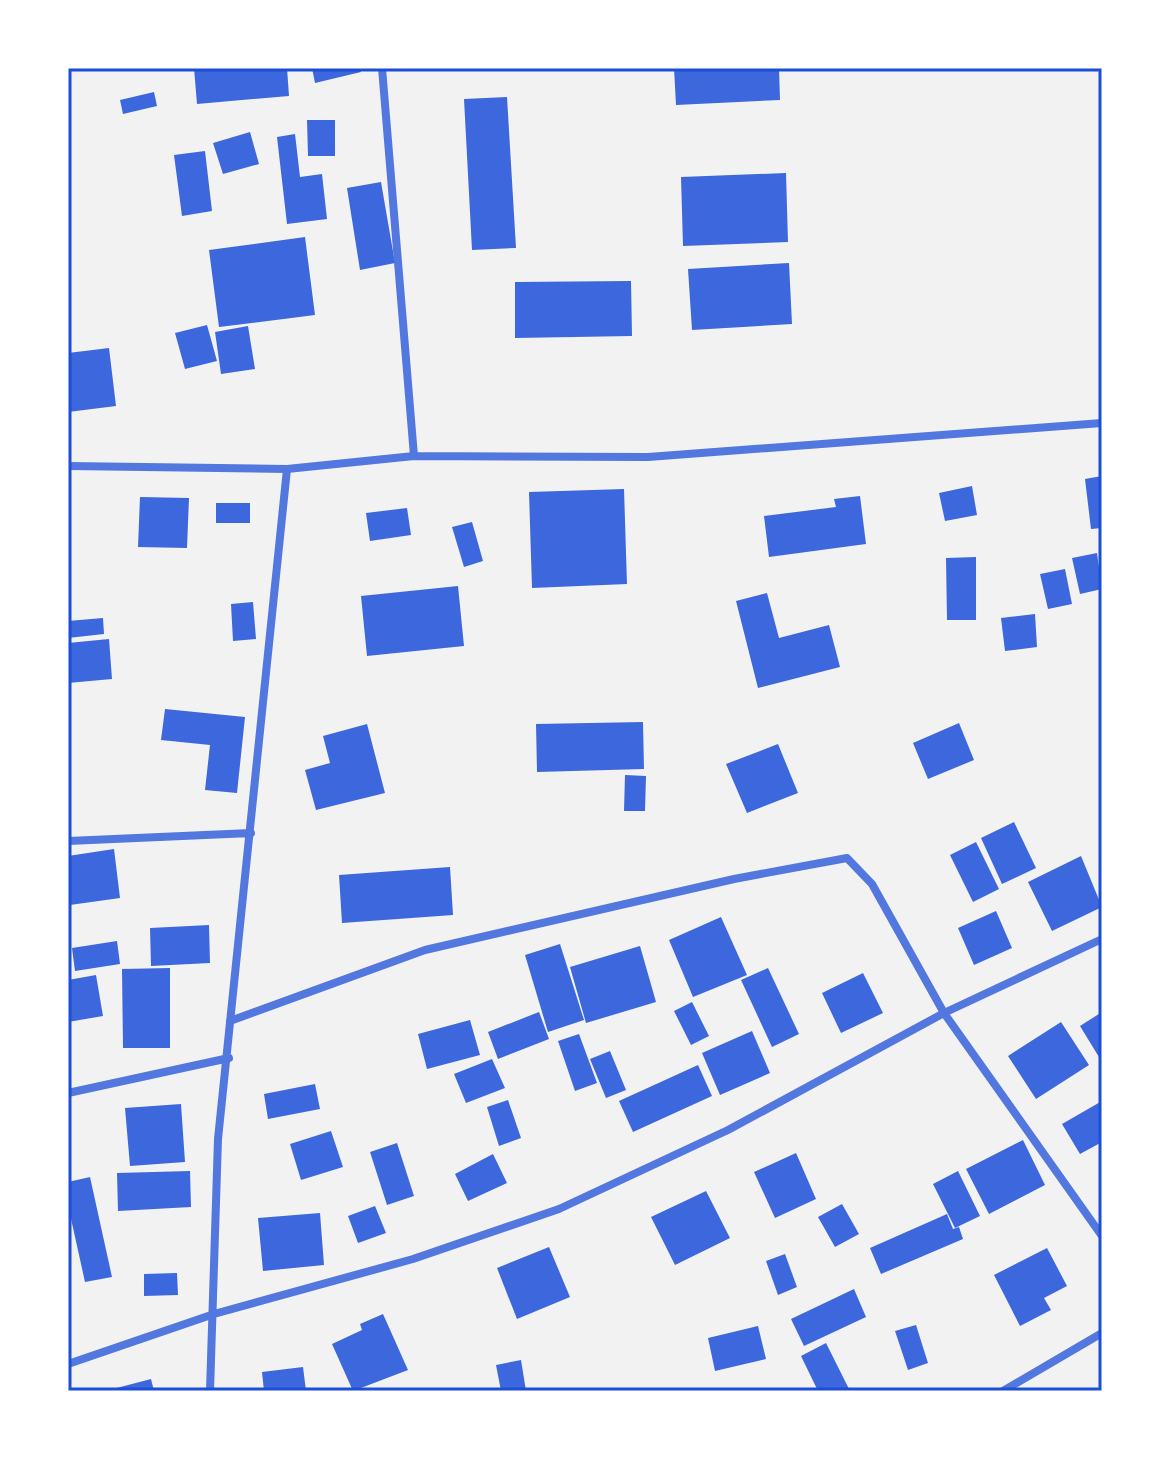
<svg xmlns="http://www.w3.org/2000/svg" width="1170" height="1459" font-family="'Open Sans',sans-serif">
  <style>
    .building { fill: #3d67dc }
    .lines { fill: none; stroke-linecap: round; stroke-linejoin: round }
    .minor { stroke: #5277de; stroke-width: 8 }
    .neatline { fill: none; stroke: #1d4ed8; stroke-width: 3 }
  </style>
  <rect width="100%" height="100%" fill="#f2f2f2"/>
  <path class="building" d="M194,68H287L289,96L197,104Z
    M312,68H360L361,72L315,83Z
    M674,68H779L780,100L676,105Z
    M154,92L157,106L123,114L120,100Z
    M507,97L516,248L472,250L464,99Z
    M307,120H335V156H308Z
    M250,132L259,164L223,174L213,143Z
    M295,134L300,177L322,174L327,219L287,224L277,137Z
    M205,151L212,211L182,216L174,155Z
    M786,173L788,242L683,246L681,177Z
    M381,182L395,263L360,270L347,188Z
    M305,237L315,315L219,327L209,250Z
    M789,263L792,324L692,330L688,269Z
    M631,281L632,336L515,338V282Z
    M207,325L217,361L185,369L175,333Z
    M248,326L255,369L221,374L215,332Z
    M109,348L116,406L68,412V353Z
    M1102,476V528L1091,529L1085,479Z
    M972,486L977,515L945,521L939,493Z
    M624,489L627,584L532,588L529,492Z
    M860,496L866,544L769,557L764,516L836,507L834,499Z
    M140,497L189,498L187,548L138,547Z
    M216,503H250V523H216Z
    M407,508L411,535L370,541L366,513Z
    M472,522L483,561L464,567L452,527Z
    M1097,553L1102,589L1080,594L1072,558Z
    M976,557V620H947L946,558Z
    M1065,569L1072,604L1048,609L1040,574Z
    M458,586L464,646L367,656L361,596Z
    M767,593L779,638L829,625L840,667L758,688L736,601Z
    M253,602L256,639L233,641L231,604Z
    M1035,614L1037,647L1005,651L1001,618Z
    M103,618L104,634L68,638V621Z
    M109,639L112,679L68,683V643Z
    M165,709L245,717L237,793L205,790L210,745L161,740Z
    M643,722L644,769L537,772L536,724Z
    M959,723L974,760L928,779L913,743Z
    M367,724L385,793L316,810L305,770L330,763L323,736Z
    M778,744L798,793L747,813L726,764Z
    M625,775L646,776L645,811H624Z
    M1014,822L1036,868L1002,884L981,838Z
    M976,842L999,889L973,902L950,855Z
    M114,849L120,898L70,905L68,856Z
    M1081,856L1102,907L1052,931L1028,882Z
    M450,867L453,915L342,923L339,875Z
    M996,911L1012,948L974,965L958,928Z
    M721,917L747,975L693,997L669,940Z
    M209,925L210,963L151,966L150,928Z
    M117,941L120,964L75,971L72,948Z
    M560,944L584,1020L548,1032L525,955Z
    M640,946L656,1002L586,1023L570,967Z
    M170,968V1048H123L122,969Z
    M768,968L799,1034L772,1047L741,980Z
    M863,973L883,1013L841,1033L822,993Z
    M96,975L103,1016L68,1022V980Z
    M692,1002L709,1036L691,1045L674,1011Z
    M539,1012L549,1039L498,1059L488,1032Z
    M1102,1012V1062L1080,1026Z
    M470,1020L480,1055L427,1069L418,1034Z
    M1061,1022L1089,1065L1036,1099L1008,1056Z
    M752,1031L770,1073L720,1095L702,1053Z
    M579,1034L597,1083L575,1091L558,1041Z
    M610,1051L626,1090L606,1098L590,1059Z
    M492,1059L505,1088L466,1103L454,1074Z
    M698,1065L712,1096L633,1132L619,1101Z
    M315,1084L320,1109L268,1119L264,1094Z
    M508,1100L521,1138L499,1146L487,1107Z
    M1102,1101V1142L1080,1154L1062,1124Z
    M181,1104L185,1162L130,1166L125,1108Z
    M331,1131L343,1167L301,1180L290,1144Z
    M1023,1140L1045,1185L989,1214L966,1169Z
    M397,1143L414,1196L387,1205L370,1152Z
    M796,1153L816,1199L775,1218L754,1172Z
    M493,1154L507,1183L468,1201L455,1174Z
    M190,1171L191,1207L118,1211L117,1173Z
    M958,1171L980,1216L955,1228L933,1184Z
    M90,1177L112,1277L85,1282L68,1205V1182Z
    M706,1191L730,1238L675,1265L651,1217Z
    M842,1204L859,1234L835,1247L818,1217Z
    M375,1206L386,1233L358,1243L348,1216Z
    M320,1213L324,1265L263,1271L258,1218Z
    M947,1214L953,1229L950,1230L959,1227L963,1239L881,1274L870,1248Z
    M549,1247L570,1297L517,1319L497,1268Z
    M1047,1248L1067,1286L1044,1298L1051,1310L1020,1326L994,1275Z
    M785,1254L797,1287L778,1295L766,1261Z
    M177,1273L178,1295L144,1296V1274Z
    M854,1289L866,1317L804,1346L791,1319Z
    M383,1314L408,1370L353,1391L332,1344L362,1330L360,1324Z
    M916,1325L928,1363L908,1370L895,1331Z
    M758,1326L766,1359L715,1371L708,1338Z
    M826,1343L850,1391H818L801,1356Z
    M521,1360L526,1391H501L496,1365Z
    M303,1367L306,1391H264L262,1372Z
    M151,1379L154,1391H109V1390Z"/>
  <g class="lines">
    <path class="minor" d="M382,68L414,456
      M68,466L287,469L414,456L648,457L1102,423
      M68,841L251,833
      M230,1021L425,950L734,879L847,858L872,884L944,1013L1102,1236
      M68,1093L229,1058
      M68,1364L214,1314L413,1259L559,1209L728,1130L944,1013L1102,939
      M210,1391L218,1139L287,469
      M1003,1391L1102,1333"/>
  </g>
  <rect width="1170" height="1459" fill="none" stroke="#ffffff" stroke-width="140"/>
  <rect x="70" y="70" width="1030" height="1319" class="neatline"/>
</svg>
